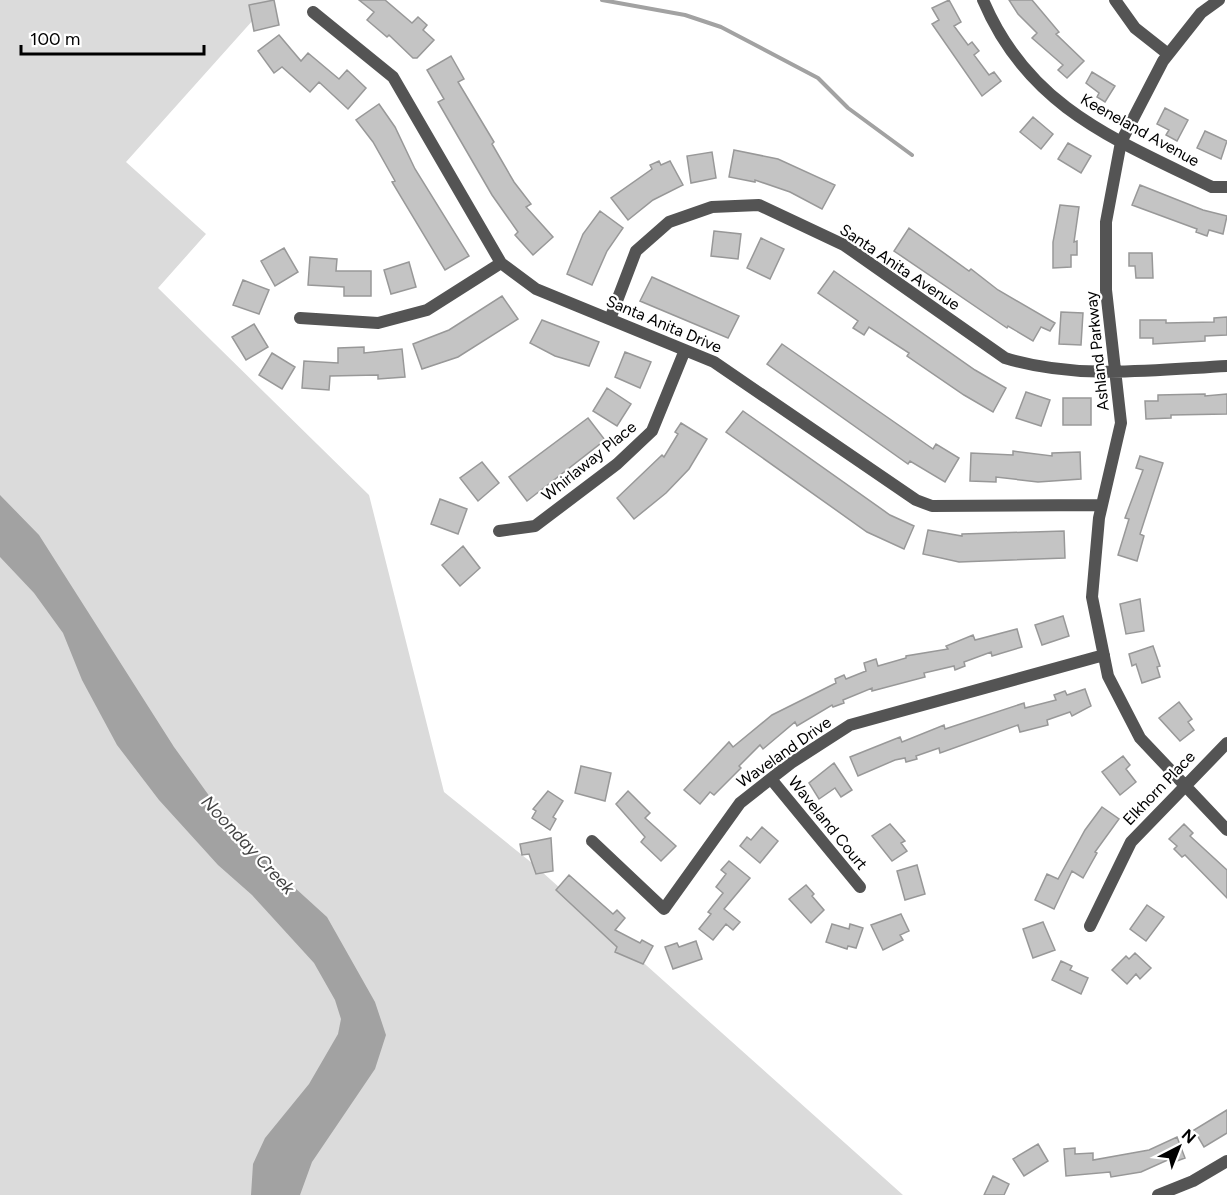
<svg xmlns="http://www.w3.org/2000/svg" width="1227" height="1195" font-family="Figtree,sans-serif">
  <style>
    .green { fill: #dbdbdb }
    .water { fill: #a2a2a2 }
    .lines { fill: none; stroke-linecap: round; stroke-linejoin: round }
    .stream { stroke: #a2a2a2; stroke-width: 4 }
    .building { fill: #c4c4c4; stroke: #989898; stroke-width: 1.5 }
    .street { stroke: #545454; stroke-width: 12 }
    .labels { text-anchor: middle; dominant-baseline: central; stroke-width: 4.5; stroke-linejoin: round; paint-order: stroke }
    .street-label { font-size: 16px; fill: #000; stroke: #fff }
    .water-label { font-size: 18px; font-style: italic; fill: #434343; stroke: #fff }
  </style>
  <rect width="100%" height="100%" fill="#fff"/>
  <path class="green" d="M0,0H271L126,162L206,234L158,288L369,495L444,792L532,863L903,1195H0Z"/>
  <path class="water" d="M0,495L39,535L174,747L210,797L272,867L327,917L375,1002L386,1035L375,1069L312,1162L300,1195H251L253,1164L265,1138L309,1084L338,1034L341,1019L335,1000L314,963L252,895L218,865L159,800L117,745L82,680L63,633L34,593L0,557Z"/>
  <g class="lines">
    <path class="stream" d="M602,0L685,15L721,27L818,78L848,108L912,155"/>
  </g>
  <path class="building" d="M274,0L279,25L254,31L249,5Z
    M359,0H385L412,23L418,17L427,25L423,30L434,40L417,58H413L389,35L387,37L367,20L374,12Z
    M949,0L961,22L954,26L968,45L972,42L979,51L974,55L989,75L994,72L1001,81L982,96L932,24L939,20L932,8Z
    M1009,0H1032L1059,32L1056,34L1084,61L1067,78L1058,70L1063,65L1032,38L1037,33L1018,14Z
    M279,35L301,61L308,53L339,79L347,70L366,88L348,109L319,82L310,92L282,67L274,73L258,51Z
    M451,56L464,79L458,82L494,142L492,144L514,182L531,204L526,207L553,237L533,255L515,235L518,232L492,195L438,102L444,99L427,70Z
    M1092,72L1115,86L1105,102L1097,97L1099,93L1086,83Z
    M379,104L395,127L415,169L469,256L445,270L392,182L395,181L373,142L356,120Z
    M1165,108L1188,120L1177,141L1166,135L1169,130L1157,124Z
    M1033,117L1053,134L1041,149L1020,132Z
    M1205,131L1227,141L1221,159L1197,148Z
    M1068,143L1091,156L1081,173L1058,159Z
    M734,150L778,159L835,185L822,209L790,192L755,180V182L729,177Z
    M712,152L716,178L691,183L687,156Z
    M659,161L661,165L670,161L683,185L653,200L628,220L611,198L652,169L650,165Z
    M1140,185L1203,210L1227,216L1223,234L1209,230L1207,236L1196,232L1197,229L1132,205Z
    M1060,205L1079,207L1074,242L1077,241V255H1071V267L1053,268V242Z
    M600,211L623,228L607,251L592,285L567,274L583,234Z
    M909,228L969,271L971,269L998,290L1055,323L1050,331L1041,327L1033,341L1008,326L1007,328L894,251Z
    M714,231L741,234L738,259L711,256Z
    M761,238L784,249L770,279L747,268Z
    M284,248L298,272L275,286L261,261Z
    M1129,253H1152L1153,278H1136L1135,266H1129Z
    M310,257L337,259L336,271H371V296H344V287L308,285Z
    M409,262L416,287L391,294L384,270Z
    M834,271L975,370L1006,388L993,412L964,395L907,356L909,353L869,327L864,335L853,328L858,321L818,293Z
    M652,277L739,316L728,338L640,301Z
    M243,280L269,290L259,314L233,305Z
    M502,296L518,319L458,357L422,369L413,344L449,330Z
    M1061,312L1083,313L1081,345L1059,344Z
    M1227,317V335L1205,336V341L1153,344V338H1140V320H1166V323L1214,322V318Z
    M542,320L599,342L589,366L555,356L530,343Z
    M254,324L268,347L246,360L232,337Z
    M782,344L933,449L936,444L959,458L945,482L910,461L908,464L767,364Z
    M364,347V353L402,349L405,377L378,379V375L330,376L329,390L302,388L304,361L338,363V348Z
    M625,352L651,362L640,388L615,377Z
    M272,353L295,367L282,389L259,375Z
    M607,388L631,404L617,426L593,411Z
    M1026,392L1050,400L1041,426L1016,418Z
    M1205,394V396L1227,394V414L1171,415V418L1146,419L1145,401H1158V395Z
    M1063,398H1091V425H1063Z
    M743,411L890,515L914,526L904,549L867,532L726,432Z
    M588,418L605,440L527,501L509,477Z
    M681,423L707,439L689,469L666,493L634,519L617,498L662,455L664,457L678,434L675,432Z
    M1013,451L1052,456V453L1080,452L1081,479L1038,482L996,477V482L970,481L971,453L1013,455Z
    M1140,456L1163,463L1140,534L1144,536L1137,561L1118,555L1129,519L1125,518L1143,470L1136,468Z
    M482,462L499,483L478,501L460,478Z
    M440,499L467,509L458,534L431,524Z
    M928,530L962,536V534L1064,531L1065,558L959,562L923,554Z
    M463,546L480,568L460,586L442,565Z
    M1140,599L1144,631L1126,634L1120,604Z
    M1063,616L1069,636L1042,645L1035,625Z
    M1017,629L1022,647L992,656L991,652L964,662L965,666L955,670L954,666L924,673L925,677L872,691V688L843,700L844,703L833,707L832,705L797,726L795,722L763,749L760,745L739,766L741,768L714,795L710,792L700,804L684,790L729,742L733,747L772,715L836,683L835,679L844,675L846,679L866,671L864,663L876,659L878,666L906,658V656L948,649L946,646L973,635L975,640Z
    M1153,646L1160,666L1157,667L1160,677L1142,683L1136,664L1132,666L1129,654Z
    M1085,689L1091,706L1072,716L1070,712L1047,720L1048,725L1020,732L1018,725L940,753L939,748L916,756L917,759L906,762L905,758L895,760L858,776L850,757L900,737L902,742L944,725L945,729L1024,703L1025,708L1056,700L1054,695L1065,691L1067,695Z
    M1179,702L1192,719L1188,722L1194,730L1180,741L1159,718Z
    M1123,756L1130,765L1126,769L1136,782L1120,795L1102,772Z
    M834,763L852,790L841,797L835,788L819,799L809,783Z
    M581,766L611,773L605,801L575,793Z
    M548,791L563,801L553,817L556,819L550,830L532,818L536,811L533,809Z
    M628,791L650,813L645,818L676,846L661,861L641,842L645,837L616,804Z
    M1102,807L1119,819L1095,852L1097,853L1083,878L1072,871L1054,909L1035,900L1047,874L1058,879L1085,830Z
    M890,824L905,841L901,843L907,851L892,861L872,836Z
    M1184,824L1193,833L1190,836L1227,870V898L1185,855L1182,857L1174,849L1177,846L1169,839Z
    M762,827L778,841L760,863L740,846L747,837L751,840Z
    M551,838L553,871L536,874L529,854L522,855L520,844Z
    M729,861L750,878L724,909L740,922L733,930L726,924L713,940L699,929L711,914L708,912L723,893L716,887L726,874L721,870Z
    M917,865L925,894L905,900L897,871Z
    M569,875L613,914L617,910L625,918L615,930L640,943L642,940L653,946L643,964L615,952L617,947L556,890Z
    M806,885L814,894L812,896L824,910L811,923L789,899Z
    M1147,905L1164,917L1146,941L1130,929Z
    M901,914L909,931L900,935L903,940L883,950L871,925Z
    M1043,922L1055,950L1033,958L1023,929Z
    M832,924L849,929L850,924L863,928L856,948L848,946L847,949L826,942Z
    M696,941L702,959L673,969L665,947L677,943L679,947Z
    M1135,953L1151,968L1140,979L1136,974L1127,984L1112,970L1126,956L1129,959Z
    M1061,961L1072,966L1070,970L1088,978L1081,994L1052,980Z
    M1227,1110V1133L1204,1147L1194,1130Z
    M1177,1137L1185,1158L1174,1162L1172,1158L1141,1172L1111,1177L1110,1172L1066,1176L1064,1149L1075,1148V1154L1093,1153V1160L1149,1150Z
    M1038,1144L1048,1161L1024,1176L1013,1159Z
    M993,1176L1009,1184L1004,1195H984Z"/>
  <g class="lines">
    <path class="street" d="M983,0C1028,107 1114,139 1212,187H1227
      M1115,0L1135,28L1168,54
      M1219,0L1201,13L1163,61L1121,142L1106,222V290L1121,423L1099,518L1092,597L1108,676L1140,738L1227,830
      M313,12L393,77L501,263L536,289L714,362L916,500L932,506L1102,505
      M300,318L378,323L427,310L501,263
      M610,319L636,251L669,222L712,207L759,205L844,245L1005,358C1076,380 1154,370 1227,366
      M499,531L535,526L617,464L652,431L685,350
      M771,779L860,887
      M592,841L664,909L740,803L791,763L850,725L1104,655
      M1090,926L1131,842L1227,743
      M1158,1195L1193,1181L1227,1161"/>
  </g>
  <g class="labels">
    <g class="street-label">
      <text transform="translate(1140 130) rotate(29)">Keeneland Avenue</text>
      <text transform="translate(900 267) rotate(34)">Santa Anita Avenue</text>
      <text transform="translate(664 324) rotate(23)">Santa Anita Drive</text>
      <text transform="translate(1097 351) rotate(-96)">Ashland Parkway</text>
      <text transform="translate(589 461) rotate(-39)">Whirlaway Place</text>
      <text transform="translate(784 752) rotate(-35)">Waveland Drive</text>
      <text transform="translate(1159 788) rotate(-46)">Elkhorn Place</text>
      <text transform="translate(828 823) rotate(51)">Waveland Court</text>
    </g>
    <g class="water-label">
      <text transform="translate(248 845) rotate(47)">Noonday Creek</text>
    </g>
  </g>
  <g transform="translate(1179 1147) rotate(42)" stroke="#ffffff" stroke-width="4.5" paint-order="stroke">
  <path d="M0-4.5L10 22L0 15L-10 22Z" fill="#000000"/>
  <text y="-9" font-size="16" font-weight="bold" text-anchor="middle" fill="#000000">N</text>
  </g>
  <path d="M21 45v9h183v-9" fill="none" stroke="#000000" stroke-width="3"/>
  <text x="30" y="45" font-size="18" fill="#000000" stroke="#ffffff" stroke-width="4.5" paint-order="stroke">100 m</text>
</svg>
